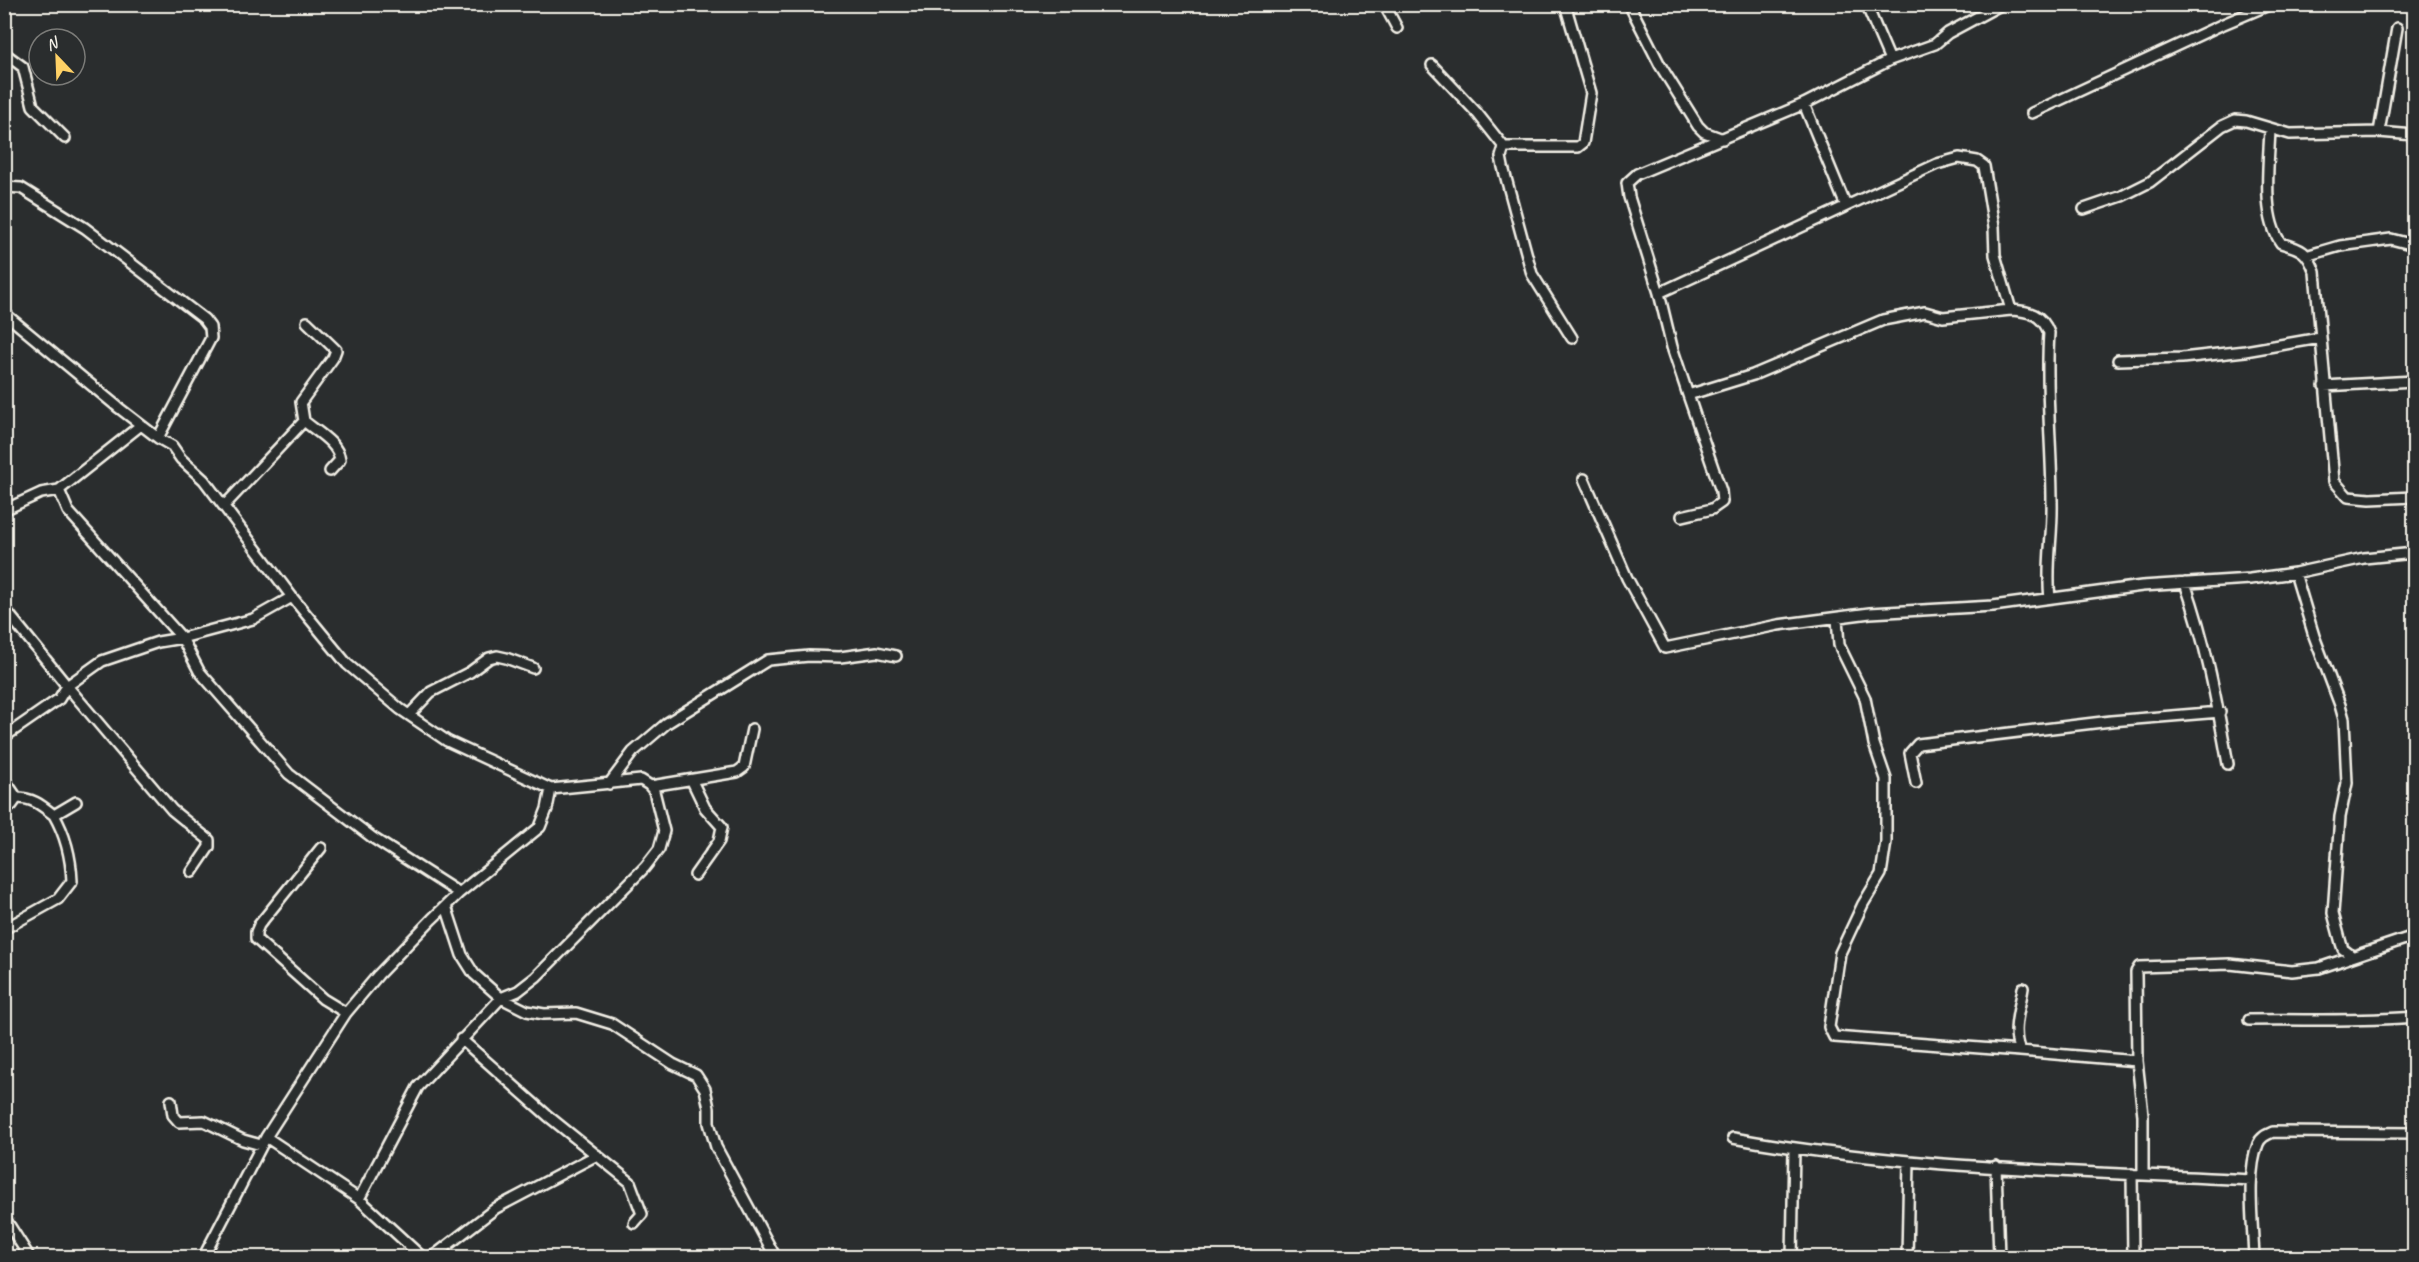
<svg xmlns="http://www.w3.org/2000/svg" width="2419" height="1262" font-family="Caveat,sans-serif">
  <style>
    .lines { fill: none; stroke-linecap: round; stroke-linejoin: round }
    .minor-casing { stroke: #f4f1e8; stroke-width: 14 }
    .minor { stroke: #2a2d2e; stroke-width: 9 }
  </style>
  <rect width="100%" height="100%" fill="#2a2d2e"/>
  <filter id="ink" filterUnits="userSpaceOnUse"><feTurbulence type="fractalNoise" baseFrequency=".0167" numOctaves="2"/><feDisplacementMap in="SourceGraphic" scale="12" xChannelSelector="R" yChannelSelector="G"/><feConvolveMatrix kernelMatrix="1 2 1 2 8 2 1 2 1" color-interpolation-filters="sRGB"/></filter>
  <g filter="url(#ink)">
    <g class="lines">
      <defs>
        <path id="minor" d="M1384,4L1397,28
          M1629,4L1660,65L1698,126L1704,132L1723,139
          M1866,4L1890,60
          M4,53L23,67L33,106L65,138
          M1432,65L1477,113L1504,147H1578L1583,143L1591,93L1565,4
          M1804,104L1846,206
          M2032,113L2221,25L2271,4
          M2270,129C2269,162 2261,216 2281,243C2302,249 2307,251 2315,272L2334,481L2348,497L2370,499L2414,497
          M2379,132L2397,28
          M1504,147L1501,157L1503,167L1532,274L1572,338
          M1959,158L1977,161L1984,166L1994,227L1995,255L2011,310L1943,317L1925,312L1883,320L1753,375L1688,395L1672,347L1659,293L1937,164Z
          M4,187L21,188L85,228L204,319L210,327L211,338L158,438
          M2084,209L2122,196L2150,182L2222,126L2235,120L2246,121L2290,134L2379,132L2414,135
          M2309,255L2340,246L2391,239L2414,245
          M1659,293L1629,197L1627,183L1637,174L1804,104L1890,60L1935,44L1948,33L2002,4
          M2011,310C2029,311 2042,314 2049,333C2045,390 2052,446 2052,502C2053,535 2046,566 2050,598
          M4,313L119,408L158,438L172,446L181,459L204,480L292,597L347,664L400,709L447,741L551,789L641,780L649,785L654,791L664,831L659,849L645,867L536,977L518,991L501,998L418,1087L359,1199
          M2118,360L2182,358L2245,351L2320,338
          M2324,386L2414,381
          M304,421C317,432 338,443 340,460L330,471
          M1584,479L1627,578L1665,648L1778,625L1870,613L1993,606L2142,586L2250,579L2295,573L2364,558L2414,553
          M59,490L141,425
          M224,506L304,421L301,402L333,358L336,350L307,322
          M4,510L41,493L59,490L68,511L182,638L199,671L289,774L373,838L459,893
          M1682,516L1712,509L1722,502L1721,491L1688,395
          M2295,573L2314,636L2340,705L2344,719L2347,783L2340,817L2333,913L2341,943L2343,949L2352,956
          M2185,583C2206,642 2217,703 2228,764
          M4,608L67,686L172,810L209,840V847L192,872
          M1837,618L1839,645L1865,698L1874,744L1886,779V842L1881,874L1863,904L1840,953L1829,1027L1834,1037L2020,1051
          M409,715L431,692L470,672L489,658L497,656L506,658L533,668
          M4,737L59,699L67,686L102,661L158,642L182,638L253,619L292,597
          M4,779L17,798
          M692,781L705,808L722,827L719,841L695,875
          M1916,783L1910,753L1918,744L2111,721L2220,712
          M609,784L633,752L667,723L768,660L809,656L840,657L877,652L896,656
          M651,786L737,772L744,767L752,729
          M4,808L12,805L17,798C33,798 41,805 54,815L76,802
          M321,848L259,925L256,932V939L323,999L346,1013
          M446,906L462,955L474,974L501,998L527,1011L544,1014L576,1013L612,1024L673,1064L696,1075L705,1089L709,1108V1123L716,1147L776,1258
          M4,929L58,899L72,881C71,857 66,836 54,815
          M2023,988C2020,1008 2011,1031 2020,1051L2137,1061
          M2249,1020C2304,1019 2360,1022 2414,1017
          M461,1039L548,1116L630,1182L642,1214L634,1223
          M171,1101L173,1115L179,1122L204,1121L243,1140L261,1145
          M266,1137L359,1199L423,1258
          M1733,1138C1903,1169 2079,1171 2251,1180
          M1996,1166L1999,1258
          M2132,1174L2133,1258
          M2143,1174V1115L2137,1061L2136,972L2139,967L2230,964L2292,971L2319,968L2414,936
          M4,1217L30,1258
          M203,1258L266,1137L346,1013L378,975L432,919L459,893L540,827L547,809L551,789
          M431,1258L496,1208L597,1155
          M1792,1258L1794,1149
          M1907,1258L1909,1161
          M2254,1258C2253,1225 2246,1174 2258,1144C2261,1137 2266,1135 2273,1132L2414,1133"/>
      </defs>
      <use href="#minor" class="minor-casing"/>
      <use href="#minor" class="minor"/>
    </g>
  </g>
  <rect width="2419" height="1262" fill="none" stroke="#2a2d2e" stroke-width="24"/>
  <rect x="12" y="12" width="2395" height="1238" fill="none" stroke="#f4f1e8" stroke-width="2" filter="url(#ink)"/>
  <g transform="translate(57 57) rotate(337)"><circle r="28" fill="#2a2d2e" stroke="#7b7b78" stroke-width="1.5"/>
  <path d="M0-4.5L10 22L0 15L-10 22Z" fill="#ffd166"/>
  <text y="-9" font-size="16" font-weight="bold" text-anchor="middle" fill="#f4f1e8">N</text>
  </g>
</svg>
